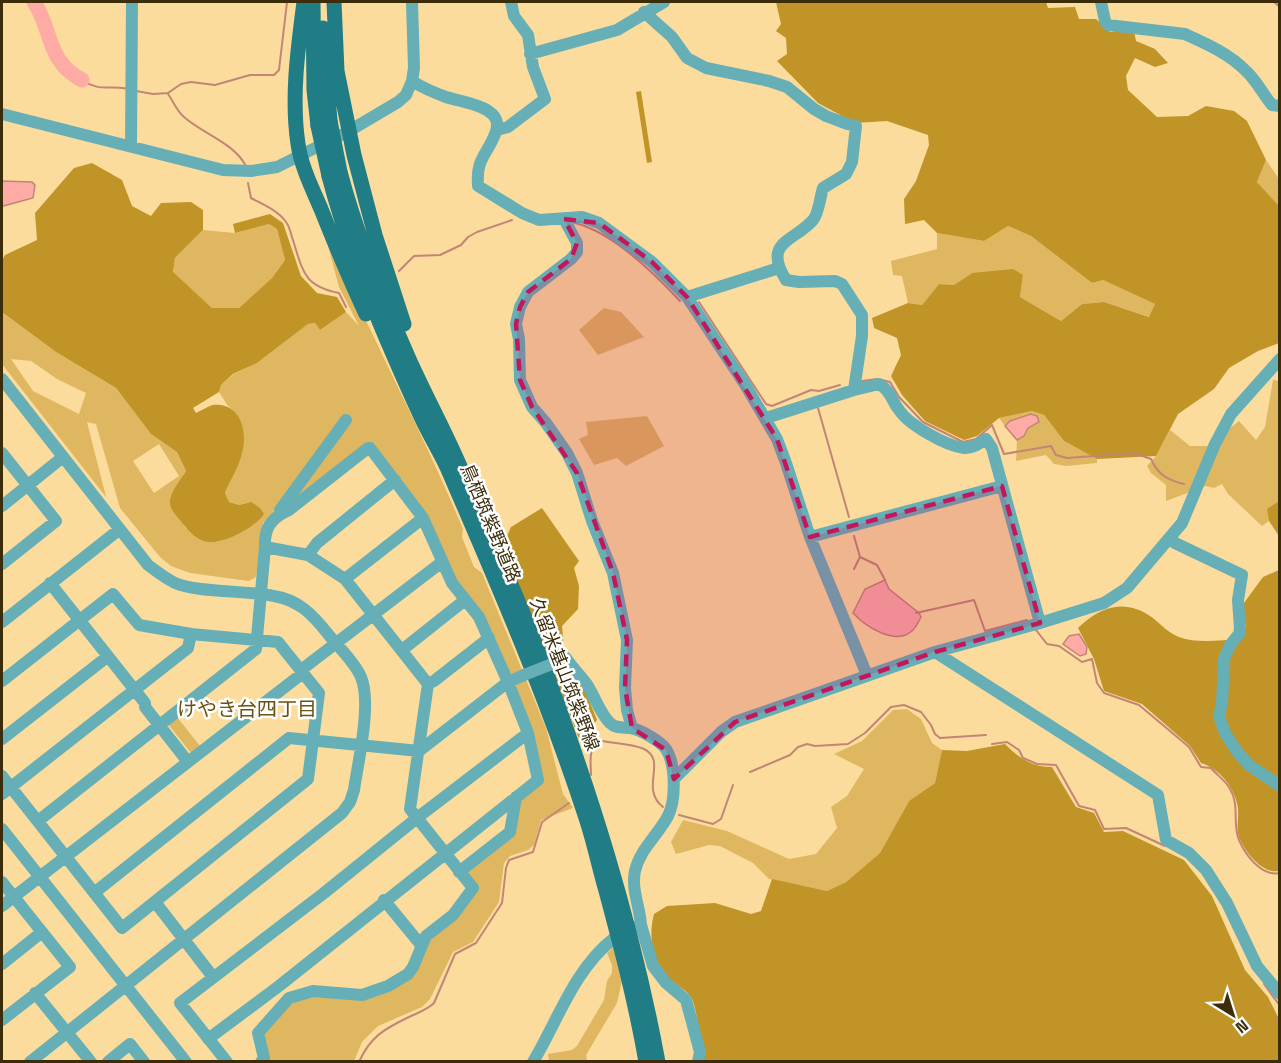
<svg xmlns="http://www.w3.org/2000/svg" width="1281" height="1063" font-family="'Space Grotesk','Noto Sans JP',sans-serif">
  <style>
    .green { fill: #dfb760; fill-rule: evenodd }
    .forest { fill: #c09427 }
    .water { fill: #fdaba4; stroke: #c38576; stroke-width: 1.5 }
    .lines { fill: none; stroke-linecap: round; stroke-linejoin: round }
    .stream { stroke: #c38576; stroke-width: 2 }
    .river { stroke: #fdaba4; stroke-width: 15 }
    .minor { stroke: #67afb7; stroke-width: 12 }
    .major { stroke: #207c85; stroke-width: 15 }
    .minor-bridge { stroke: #67afb7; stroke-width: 12 }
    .major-bridge { stroke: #207c85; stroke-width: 15 }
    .marked { fill: #c2185b; fill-opacity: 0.2; stroke: #c2185b; stroke-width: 4.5; stroke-dasharray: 12 8; stroke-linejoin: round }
    .labels { text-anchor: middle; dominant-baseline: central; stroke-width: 5; stroke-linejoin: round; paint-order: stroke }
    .street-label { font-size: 18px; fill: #3c2d0a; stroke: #fff }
    .neighbourhood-label { font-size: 20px; fill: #6c520e; stroke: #fff }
  </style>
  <rect width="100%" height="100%" fill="#fbdc9d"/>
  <path class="green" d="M1266,160L1279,179V206L1257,182Z
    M269,224L277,229L285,260L272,278L239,308H212L173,273L175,258L203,230L235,233Z
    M1008,226L1031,236L1092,283L1103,280L1155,304L1150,317L1104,302L1082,304L1061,321L1020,297L1023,275L972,273L954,285L939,284L922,305L908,303L902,276L893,275L891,261L937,249V233L984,241Z
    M323,227C367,329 420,426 463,529L462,537L474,567L482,573L546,728L563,794L573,808L541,820L534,845L528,850L510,856L504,863L499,902L473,942L453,952L430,999L422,1007L378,1026L362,1042L354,1061H264L262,1033L293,1001L314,994L362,997L413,973L427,937L476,888L462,871L512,834L518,799L542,783L530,733L456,580L369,443L285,508L280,505L263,523L256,577L249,581L190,573L171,566L160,557L120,508L96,424L87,422L106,497L2,364V312L56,352L116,388L151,434L177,452L186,471L170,497L186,529L251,502L239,505L229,502L225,493L242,453L237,414L228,406L219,392L221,385L234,374L257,363L308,324L315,323L320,330L346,312L359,326L339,287ZM11,359L31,361L57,379L86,393L79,414L33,391ZM159,444L179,476L154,493L133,461Z
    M604,308L621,312L644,337L598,355L579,330Z
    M1273,380L1279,381V501L1268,509L1269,521L1262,526L1228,494L1222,484L1214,488L1206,486L1166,501V485L1151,473L1147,466L1156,456L1170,430L1190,446H1208L1239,421L1256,440L1265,427Z
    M1032,411L1044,415L1064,441L1097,459V463L1066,466L1054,464L1046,455L1016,461L1017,440L1024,436L1028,429L1039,422L1010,421L1005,426L999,418Z
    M647,416L664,446L626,466L617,458L594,465L579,439L588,435L586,422Z
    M907,709L921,719L932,743L942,750L935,783L909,801L880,853L846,882L827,891L769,879L753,863L720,846L709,845L676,854L671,842L683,820L727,831L789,859L816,854L837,828L831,807L847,796L864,769L834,754L862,741L893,710Z
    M177,717L200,746L191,753L168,724Z
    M615,946L623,976L617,1003L586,1055L587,1061H549L548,1054L572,1050L577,1046L604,1000L607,981L612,973V965L607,953Z"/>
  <path class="forest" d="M776,2H1046L1048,8L1075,7L1079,19H1096L1110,32L1134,31L1136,41L1155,49L1168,63L1155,67L1135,58L1126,76L1128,90L1157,117L1188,116L1206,106L1234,111L1247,121L1266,160L1257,182L1279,206V343L1258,351L1229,368L1214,389L1178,414L1156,456L1097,459L1064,441L1044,415L1032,411L999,418L977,436L964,440L925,421L902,395L891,376L901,355L897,338L874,328L872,318L908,303L922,305L939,284L954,285L972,273L1013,269L1023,275L1020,297L1061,321L1082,304L1104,302L1149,317L1155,304L1103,280L1092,283L1031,236L1008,226L984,241L937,233L924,220L905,224L904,199L916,181L929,145L928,135L887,121L855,123L818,103L777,61L787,54L786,38L776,31L781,24Z
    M641,91L652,162L647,163L636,92Z
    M92,163L122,180L132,206L151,216L161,203L191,202L203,210V230L175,258L173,272L212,308H239L272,278L285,260L277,229L269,224L235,233L233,224L270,214L283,223L301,276L317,293L337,297L346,312L320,330L315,323L308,324L257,363L233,374L221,385L219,392L193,408L196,413C201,411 208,406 213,405C241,402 248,432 242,453C239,467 230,480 225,493L229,502L239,505L251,502L260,508L264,514C256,527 220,547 204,541C194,538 185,527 180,520C174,513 169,508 170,499C172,490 181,479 186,471L177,452L151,434L116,388L56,352L2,312V260L5,255L37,240L35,213L74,168Z
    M1279,501V536L1269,521L1267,509Z
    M542,508L579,561L574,568L579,586L578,609L562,626L566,672L585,690L597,720L580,741L503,545L511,527Z
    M1279,570V871C1262,874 1245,852 1239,837C1236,828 1239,817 1238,808C1235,788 1220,769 1201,763L1190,746L1142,704L1104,691L1094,659L1078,628C1101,606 1125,598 1153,618C1160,624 1170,634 1179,637C1198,644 1221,640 1240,639L1246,626L1241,607L1263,577Z
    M1005,744C1019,758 1031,767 1052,767L1076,807L1094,813L1104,832L1123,831L1184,860L1212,896L1245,970L1268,997L1279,1019V1061H701C702,1050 697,1007 691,997C686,990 676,985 670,979C652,962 648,937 654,914L667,906L715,903L751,914L761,911L772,879L827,891L846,882L880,853L909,801L935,783L942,750L967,751Z"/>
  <path class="water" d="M2,181L32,182L35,185L33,198L3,206L2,204Z
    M1031,414L1037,416L1039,422L1028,428L1024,436L1017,440L1005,426L1010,421Z
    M885,580L889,589L919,613L921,617C919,621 916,627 913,630C896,647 865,626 853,613L865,589Z
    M1079,634L1087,647L1086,654L1080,656L1063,644L1069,636Z"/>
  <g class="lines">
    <path class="stream" d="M1274,2L1280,7
      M82,80C99,92 109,85 128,89
      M136,91L153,94L168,93L181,84L191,82L215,85L250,75H274L279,70L287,2
      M168,94C173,101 177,111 184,117C203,134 233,142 246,166
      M248,183L251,198C262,204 279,211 286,222C290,227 291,235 293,240C303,272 304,286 339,293L346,307
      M575,223C612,232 654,273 680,301
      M399,271L414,256L440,255L461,245L468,237L477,232L512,220
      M699,302L766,404L772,406L811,390L819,391L840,385
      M882,380L890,382L899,397L923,422L963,442L976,439L992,425L1004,454L1051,446L1056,455L1067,458L1134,453L1151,459C1158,475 1168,480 1184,484
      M862,381L877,379
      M818,408L849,517
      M860,557L877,565L885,580
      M854,569L860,557L854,536
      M916,613L974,600L985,631L1027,620
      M1036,630L1047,644L1059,646L1082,662L1092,659L1097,683L1104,693L1139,705L1189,747L1201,767L1211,768C1217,775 1226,781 1230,789C1240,805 1232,824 1239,840C1245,854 1261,877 1280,873
      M992,744L1007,742L1019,750L1023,758L1037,764L1056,765L1079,806L1095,810L1104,829L1126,828L1165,846
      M750,772L790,755L798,747L807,744L815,746L848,744L865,733L891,707L904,705L921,712L931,725L935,734L940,738L986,735
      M591,775C591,761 587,746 602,741C613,743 635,744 644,749C668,761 639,788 663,807
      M679,815L713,824L721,819L733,785
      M1264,984L1280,1006
      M359,1062C370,1037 384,1029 409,1017C417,1013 427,1010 434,1003L455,954L476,943L502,903L506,868L509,860L533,852L542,822L569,803"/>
    <path class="river" d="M34,2C53,31 46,61 82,80"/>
    <path class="minor" d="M1101,2L1105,21L1108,25L1185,34C1205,43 1230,54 1246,71C1256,80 1263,94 1272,105L1280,106
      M644,12L672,37L687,58L706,68L769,81L787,87L814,109L826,116L847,124L856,126L852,162L846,174L823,188C820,197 819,213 813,220C794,242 762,241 786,280L799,282L835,281L842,284L862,315V336L854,390
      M530,54L617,30L664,2
      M412,81C423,88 435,93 446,97C463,103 507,106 495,134C486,157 476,158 478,186L522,213L539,220L582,217L599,223L652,262L687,297L746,386L777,439L786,463L810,537L867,675
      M2,114L223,170L251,171L277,167L349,131L398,102L406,95L412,81L414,68L412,2
      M497,130L508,127L545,99L533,67L528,35L514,16L511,2
      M131,146L132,2
      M564,219L577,243V252L571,259L528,292L520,307L516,324L519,339L520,380L532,407L546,423L567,453L577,473L592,521L613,573L627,640L625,688L627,710L632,728
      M687,297L779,268
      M2,379L148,565C156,571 165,578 175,583C199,593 246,590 274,596C299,600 313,615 328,634C339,648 354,661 361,677C372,703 358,762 354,790L350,802L342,813L30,1062
      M766,418L854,390L879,384C891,391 891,400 899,410C909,425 946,446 964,448C972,449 980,443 986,439L992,448L1040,623
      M2,453L56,521L2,564
      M2,506L63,457
      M280,510L346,420
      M810,537L1002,486
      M1170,539L1175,543L1242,575L1238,600L1240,629L1239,634L1230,645L1224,659L1222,703L1219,716L1225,733L1238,753L1249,765L1280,786
      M308,555L317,543L395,480
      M345,579L423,518
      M50,583L145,703V707L188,762
      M2,622L120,529
      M402,650L465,600
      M935,652L1158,795L1166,840L1189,853L1206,870L1227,903L1257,966L1280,994
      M557,662L566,658C572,667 580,675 586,683C595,696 599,712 610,723C616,729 623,727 631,728C641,730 660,741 666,749C676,765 676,800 668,816C658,835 640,849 635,871C631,889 640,907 641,925L633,927
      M301,670L442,562
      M2,681L113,594L139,625L191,634L278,642L319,693L308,779L122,928L2,776
      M428,684L434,681L489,638
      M2,739L107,657
      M674,779L721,732L735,722L935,652L1040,623L1104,603L1127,588L1182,523L1215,444L1231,414L1280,359
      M2,794L188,648L191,634
      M38,821L256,649L265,547C264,528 271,518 289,510L368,448H370L423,518L452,583L479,617L508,682L528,733L538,780L279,986L208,1039
      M2,829L186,1062
      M459,872L510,832L516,797
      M2,882L70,967L2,1020
      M94,893L289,738L419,751L508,682L524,675
      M384,900L421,945
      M155,902L213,977
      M2,906L303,673
      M641,925L653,966L666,983L686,1000L700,1052L698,1062
      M2,964L42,932
      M35,993L91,1062
      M108,1062L130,1044L144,1062
      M227,1062L180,1003L324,893L417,818L528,733
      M261,1062L264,1058L258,1033L289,998L313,991L362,995L388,986L408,974L413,967L426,936L453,915L473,888L410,809L428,684L345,579L308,555L265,547
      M533,1062C558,1020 574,970 613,939"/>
    <path class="major" d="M304,2C298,48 291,97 298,144C301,166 312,188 321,209C335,244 350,280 366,314
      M313,2L314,90L318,126
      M334,2L337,71L354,155L375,235L404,324
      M323,28L330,121
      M340,172C357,236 382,298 409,359C426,397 446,433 462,471C487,531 515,590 538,651C588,784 632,921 658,1062
      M329,176C351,260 386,340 422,419C431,438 442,455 450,474C499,587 548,701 586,818C594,842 599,867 606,891C621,947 636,1004 646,1062"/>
    <path class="minor-bridge" d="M524,675L557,662"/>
    <path class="major-bridge" d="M330,121L340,172
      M318,126L329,176"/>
  </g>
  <path class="marked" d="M564,219L599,223L652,262L687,297L777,439L810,537L1002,486L1040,623L935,652L735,722L674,779L666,750L632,728L625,688L627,640L613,573L577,473L532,407L520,380L516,324L520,307L528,292L571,259L577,243Z"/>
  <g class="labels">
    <g class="street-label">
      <text transform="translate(491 523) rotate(67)">鳥栖筑紫野道路</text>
      <text transform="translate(565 674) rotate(69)">久留米基山筑紫野線</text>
    </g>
    <g class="neighbourhood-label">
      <text x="247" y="709">けやき台四丁目</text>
    </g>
  </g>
  <rect width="1281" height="1063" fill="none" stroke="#3c2d0a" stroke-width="6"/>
  <g transform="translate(1233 1015) rotate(142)" stroke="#ffffff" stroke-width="4.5" paint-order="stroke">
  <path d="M0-4.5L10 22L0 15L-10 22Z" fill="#3c2d0a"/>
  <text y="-9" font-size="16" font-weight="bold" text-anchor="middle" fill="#3c2d0a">N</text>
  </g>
</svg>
